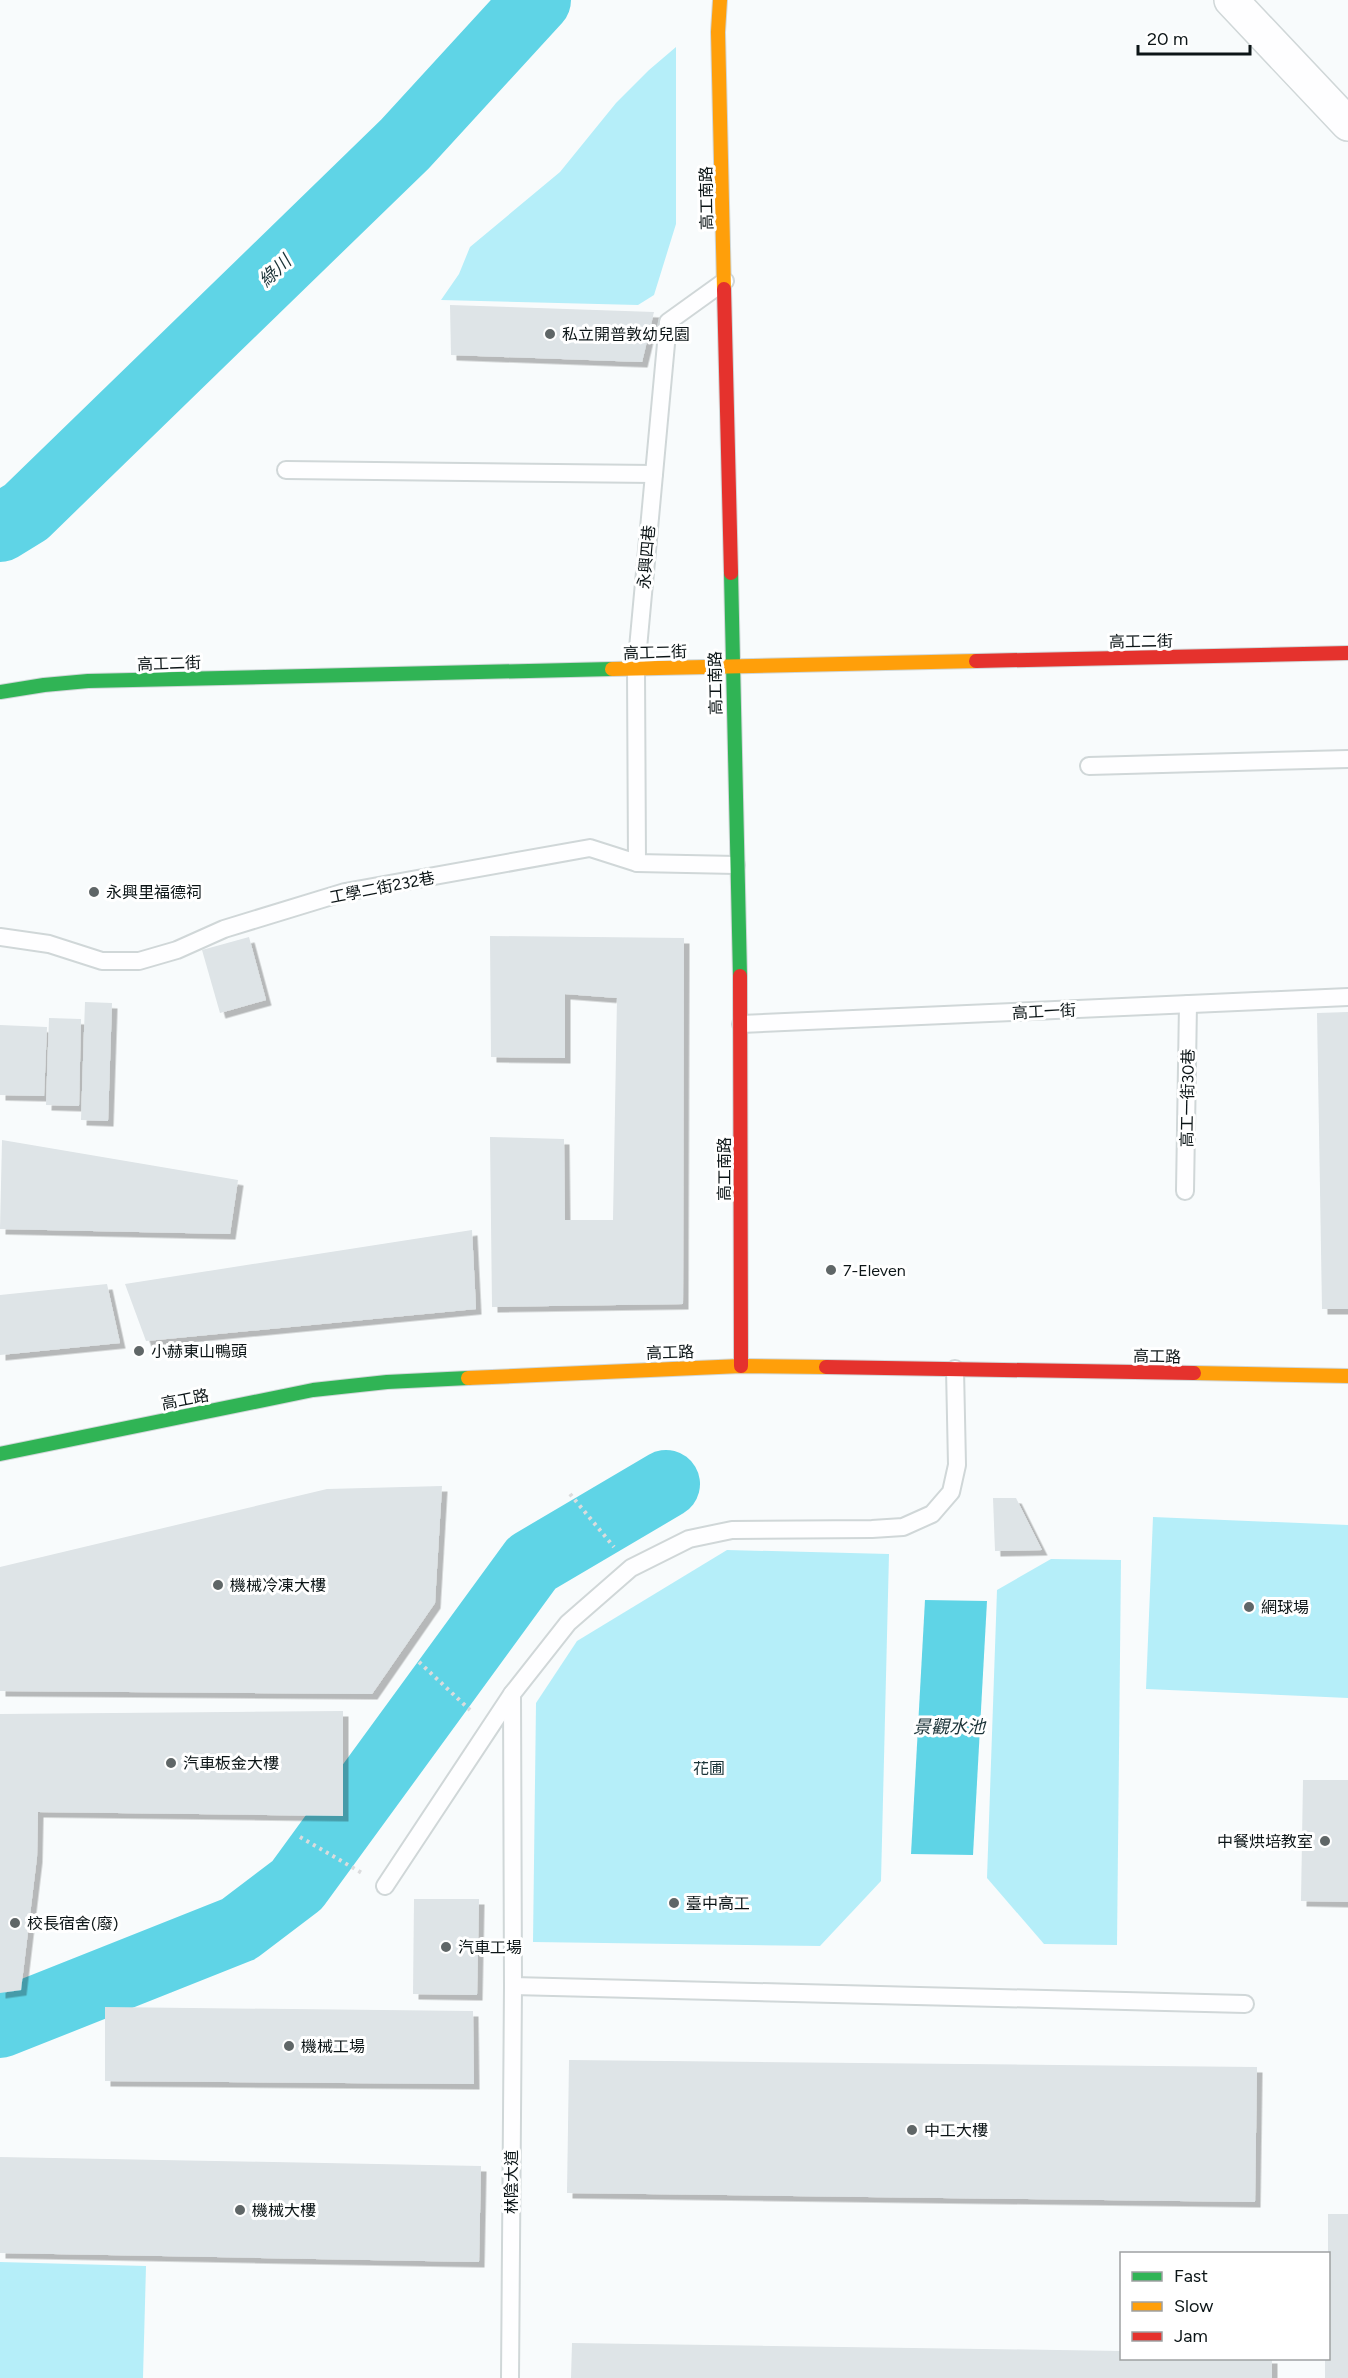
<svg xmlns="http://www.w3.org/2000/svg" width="1348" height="2378" viewBox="0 0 1348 2378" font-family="Figtree,'Noto Sans TC',sans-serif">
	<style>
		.green { fill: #b5eef9 }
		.water { fill: #5fd4e6 }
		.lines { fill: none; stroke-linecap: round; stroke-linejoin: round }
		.river { stroke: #5fd4e6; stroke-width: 68 }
		.building { fill: #dee4e7; filter: url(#shadow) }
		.lane-casing { stroke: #d0d7d8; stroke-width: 20 }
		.street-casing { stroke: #d0d7d8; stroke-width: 36 }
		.fast-casing { stroke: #d0d7d8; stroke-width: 16 }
		.slow-casing { stroke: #d0d7d8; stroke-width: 16 }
		.jam-casing { stroke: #d0d7d8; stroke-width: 16 }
		.path { stroke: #dbdcdd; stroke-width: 4; stroke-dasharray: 3 4.5; stroke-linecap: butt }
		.lane { stroke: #fefeff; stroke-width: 16 }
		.street { stroke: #fefeff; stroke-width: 33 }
		.fast { stroke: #30b455; stroke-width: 14 }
		.slow { stroke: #ff9f0a; stroke-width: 14 }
		.jam { stroke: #e5322d; stroke-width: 14 }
		.poi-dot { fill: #5f6667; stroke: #fff; stroke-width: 2 }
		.labels { text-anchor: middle; stroke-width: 6; stroke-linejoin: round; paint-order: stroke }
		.street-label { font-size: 16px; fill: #0c1517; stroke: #fff }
		.poi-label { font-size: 16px; fill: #0c1517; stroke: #fff; text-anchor: start }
		.park-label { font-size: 16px; fill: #1c3438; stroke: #fff }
		.water-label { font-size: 18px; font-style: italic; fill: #1a3237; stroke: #fff }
	</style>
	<defs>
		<filter id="shadow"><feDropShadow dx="5.5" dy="5.5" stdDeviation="0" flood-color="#0004"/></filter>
	</defs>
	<rect width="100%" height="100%" fill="#f8fbfc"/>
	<g class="green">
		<polygon points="676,47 676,224 654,295 638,305 441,300 459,274 470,247 560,172 616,103 649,70"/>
		<polygon points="1153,1517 1348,1525 1348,1698 1146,1689"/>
		<polygon points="727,1550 889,1554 881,1881 820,1946 533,1942 536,1703 577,1641"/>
		<polygon points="1051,1559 1121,1560 1117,1945 1044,1944 987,1878 997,1590"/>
		<polygon points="0,2262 146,2266 143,2378 0,2378"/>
	</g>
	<polygon class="water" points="925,1600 987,1601 973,1855 911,1854"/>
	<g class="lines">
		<g class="river">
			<polyline points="0,528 26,512 405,144 537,0"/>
			<polyline points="0,2024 239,1929 297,1885 532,1563 666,1484"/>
		</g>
	</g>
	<g class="building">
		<polygon points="450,305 654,312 642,362 451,355"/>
		<polygon points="490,936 684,938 683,1304 492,1307 490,1137 564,1139 565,1220 613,1220 617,998 565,994 565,1058 491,1057"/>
		<polygon points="249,937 266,1000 220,1013 202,950"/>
		<polygon points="85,1002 112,1003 108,1121 81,1120"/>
		<polygon points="1348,1012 1348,1309 1322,1309 1317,1013"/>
		<polygon points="49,1018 81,1019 79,1106 46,1105"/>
		<polygon points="0,1025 47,1027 44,1096 0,1095"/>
		<polygon points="2,1140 238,1180 230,1234 0,1229"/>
		<polygon points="472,1230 476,1309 146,1341 125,1284"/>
		<polygon points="107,1284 120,1343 0,1355 0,1295"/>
		<polygon points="442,1486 435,1603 372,1694 0,1691 0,1567 327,1489"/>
		<polygon points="993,1498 1016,1498 1042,1550 995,1551"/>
		<polygon points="343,1711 343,1816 38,1812 37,1857 21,1990 0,1993 0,1714"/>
		<polygon points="1303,1780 1348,1780 1348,1902 1301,1901"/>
		<polygon points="414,1899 479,1899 477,1995 413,1994"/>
		<polygon points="105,2007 473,2011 474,2084 105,2081"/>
		<polygon points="569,2060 1257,2067 1255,2202 567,2193"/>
		<polygon points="0,2157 481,2166 479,2262 0,2253"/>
		<polygon points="1328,2214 1348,2214 1348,2378 1325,2378 1325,2358 1328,2358"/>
		<polygon points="572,2343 1122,2351 1122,2358 1272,2358 1272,2378 571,2378"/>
	</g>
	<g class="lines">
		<g class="lane-casing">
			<g id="lane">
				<polyline points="286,470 654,474"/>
				<polyline points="1089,766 1348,759"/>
				<polyline points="637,863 636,670 668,322 725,281"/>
				<polyline points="0,937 49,944 102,961 139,961 177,950 224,929 345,892 590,848 637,863 736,865"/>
				<polyline points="741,1024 1348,997"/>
				<polyline points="1185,1191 1188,1004"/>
				<polyline points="512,1694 513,1986 1245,2004"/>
				<polyline points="385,1886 512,1694 568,1623 631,1568 689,1539 732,1530 872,1529 903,1527 932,1514 951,1492 957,1465 955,1369"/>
				<polyline points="510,2378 513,1986"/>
			</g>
		</g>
		<g class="street-casing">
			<polyline id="street" points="1231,0 1348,124"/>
		</g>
		<g class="fast-casing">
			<g id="fast">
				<polyline points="731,573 740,976"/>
				<polyline points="0,692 44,685 88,681 612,669"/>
				<polyline points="0,1454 313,1390 387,1382 468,1378"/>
			</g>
		</g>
		<g class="slow-casing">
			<g id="slow">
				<polyline points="720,0 718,32 724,289"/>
				<polyline points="612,669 976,661"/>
				<polyline points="1194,1373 1348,1376"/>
				<polyline points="468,1378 741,1366 826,1367"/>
			</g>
		</g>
		<g class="jam-casing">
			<g id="jam">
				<polyline points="724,289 731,573"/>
				<polyline points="976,661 1348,653"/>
				<polyline points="740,976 741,1366"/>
				<polyline points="826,1367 1194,1373"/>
			</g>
		</g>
		<g class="path">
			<polyline points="570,1494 614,1547"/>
			<polyline points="419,1662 470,1710"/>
			<polyline points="300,1837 362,1873"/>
		</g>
		<use href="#lane" class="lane"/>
		<use href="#street" class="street"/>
		<use href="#fast" class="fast"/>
		<use href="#slow" class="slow"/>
		<use href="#jam" class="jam"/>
	</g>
	<g class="poi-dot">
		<circle cx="550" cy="334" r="6"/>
		<circle cx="94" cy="892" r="6"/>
		<circle cx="831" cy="1270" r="6"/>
		<circle cx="139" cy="1351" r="6"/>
		<circle cx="218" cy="1585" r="6"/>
		<circle cx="1249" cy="1607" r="6"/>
		<circle cx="171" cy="1763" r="6"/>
		<circle cx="1325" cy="1841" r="6"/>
		<circle cx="674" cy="1903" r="6"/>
		<circle cx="15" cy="1923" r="6"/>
		<circle cx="446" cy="1947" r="6"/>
		<circle cx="289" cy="2046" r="6"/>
		<circle cx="912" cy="2130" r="6"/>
		<circle cx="240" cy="2210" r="6"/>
	</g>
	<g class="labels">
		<g class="street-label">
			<text transform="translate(706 198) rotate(-91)" y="6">高工南路</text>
			<text transform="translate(646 557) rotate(-85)" y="6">永興四巷</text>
			<text transform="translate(1141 641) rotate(-1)" y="6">高工二街</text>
			<text transform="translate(655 652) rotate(-2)" y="6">高工二街</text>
			<text transform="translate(169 663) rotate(-2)" y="6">高工二街</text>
			<text transform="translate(715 683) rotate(-91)" y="6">高工南路</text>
			<text transform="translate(382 887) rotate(-11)" y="6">工學二街232巷</text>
			<text transform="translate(1044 1011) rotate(-3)" y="6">高工一街</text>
			<text transform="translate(1187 1098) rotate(-89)" y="6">高工一街30巷</text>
			<text transform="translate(724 1169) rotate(-90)" y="6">高工南路</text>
			<text transform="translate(670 1352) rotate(-2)" y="6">高工路</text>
			<text transform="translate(1157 1356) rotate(1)" y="6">高工路</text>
			<text transform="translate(185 1399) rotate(-11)" y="6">高工路</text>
			<text transform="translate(511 2182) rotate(-90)" y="6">林陰大道</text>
		</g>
		<g class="poi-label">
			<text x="562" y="340">私立開普敦幼兒園</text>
			<text x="106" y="898">永興里福德祠</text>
			<text x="843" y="1276">7-Eleven</text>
			<text x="151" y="1357">小赫東山鴨頭</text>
			<text x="230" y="1591">機械冷凍大樓</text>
			<text x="1261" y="1613">網球場</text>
			<text x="183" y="1769">汽車板金大樓</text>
			<text x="1313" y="1847" text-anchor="end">中餐烘培教室</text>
			<text x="686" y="1909">臺中高工</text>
			<text x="27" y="1929">校長宿舍(廢)</text>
			<text x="458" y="1953">汽車工場</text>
			<text x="301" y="2052">機械工場</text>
			<text x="924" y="2136">中工大樓</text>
			<text x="252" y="2216">機械大樓</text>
		</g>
		<g class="park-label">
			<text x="709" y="1774">花圃</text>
		</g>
		<g class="water-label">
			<text transform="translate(275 271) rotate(-44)" y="6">綠川</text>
			<text x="949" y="1733">景觀水池</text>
		</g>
	</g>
	<rect x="1120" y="2252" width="210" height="108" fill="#ffffff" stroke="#9ea1a2" stroke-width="1.5"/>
	<rect x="1132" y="2272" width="30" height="9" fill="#30b455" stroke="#9ea1a2" stroke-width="1.5"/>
	<text x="1174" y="2282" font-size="18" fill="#0c1517">Fast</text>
	<rect x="1132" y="2302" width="30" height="9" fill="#ff9f0a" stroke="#9ea1a2" stroke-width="1.5"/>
	<text x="1174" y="2312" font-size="18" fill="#0c1517">Slow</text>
	<rect x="1132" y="2332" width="30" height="9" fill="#e5322d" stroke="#9ea1a2" stroke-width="1.5"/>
	<text x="1174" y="2342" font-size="18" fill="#0c1517">Jam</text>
	<path d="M1138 45v9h112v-9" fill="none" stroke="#0c1517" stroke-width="3"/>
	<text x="1147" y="45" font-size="18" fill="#0c1517" stroke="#ffffff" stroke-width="4.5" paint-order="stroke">20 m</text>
</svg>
